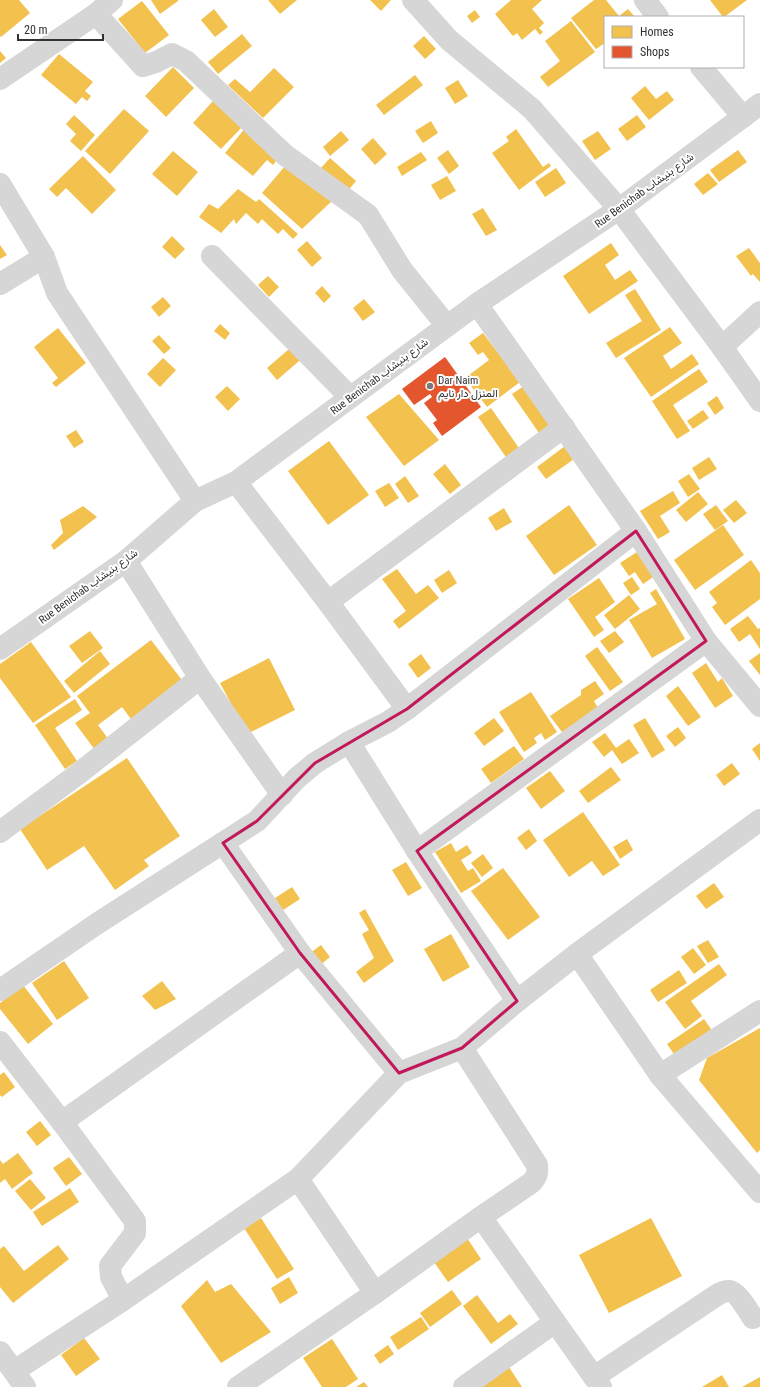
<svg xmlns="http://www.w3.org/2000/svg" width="760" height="1387" viewBox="0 0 760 1387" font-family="'Roboto Condensed',Vazirmatn,sans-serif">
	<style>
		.homes { fill: #f2c14e }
		.shops { fill: #e4572e }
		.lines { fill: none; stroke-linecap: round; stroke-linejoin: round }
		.minor { stroke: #d6d6d6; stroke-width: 22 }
		.marked { fill: none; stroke: #c2185b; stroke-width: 3; stroke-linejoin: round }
		.poi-dot { fill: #7a7a7a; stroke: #fff; stroke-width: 1.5 }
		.labels { text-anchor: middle; stroke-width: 4; stroke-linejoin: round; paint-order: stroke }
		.street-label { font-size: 11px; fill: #323232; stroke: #fff }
		.poi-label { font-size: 11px; fill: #323232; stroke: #fff; text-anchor: start }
	</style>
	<rect width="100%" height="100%" fill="#fff"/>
	<g class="homes">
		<polygon points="0,0 19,0 30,13 1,37 0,36"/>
		<polygon points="151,0 178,0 178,1 160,14"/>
		<polygon points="268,0 297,0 280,14"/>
		<polygon points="370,0 391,0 381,11"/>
		<polygon points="511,0 542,0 532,9 544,23 539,28 543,32 540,35 535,29 522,40 517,33 513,36 495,14"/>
		<polygon points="594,0 606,0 619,16 628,9 635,17 605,17 605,43 596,49 571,18"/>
		<polygon points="710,0 747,0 724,17 723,17"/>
		<polygon points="142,1 169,35 145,53 118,19"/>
		<polygon points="214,9 228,27 215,37 201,20"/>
		<polygon points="475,10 480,17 472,23 467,16"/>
		<polygon points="571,21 595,52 548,87 540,77 560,61 545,41"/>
		<polygon points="242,34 252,46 218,74 208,62"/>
		<polygon points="424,36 436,49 425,59 413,46"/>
		<polygon points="0,51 6,58 0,63"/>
		<polygon points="59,54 93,82 85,91 91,96 87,101 82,97 76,104 41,75"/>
		<polygon points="173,67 194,88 166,117 145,96"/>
		<polygon points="274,68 294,87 263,118 228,85 235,79 250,92"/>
		<polygon points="415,75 423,85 384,115 376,105"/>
		<polygon points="458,80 468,96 455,104 445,88"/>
		<polygon points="645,86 656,99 667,91 674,100 649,120 631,98"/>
		<polygon points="213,101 242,127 221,149 193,123"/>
		<polygon points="124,109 149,131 110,174 85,151"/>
		<polygon points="74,115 95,135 81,151 70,141 76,134 66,124"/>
		<polygon points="637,115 646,127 627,141 618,129"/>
		<polygon points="431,121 438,133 423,143 415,131"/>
		<polygon points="246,127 280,156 273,165 267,160 253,176 225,153"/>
		<polygon points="516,129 543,167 549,163 551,166 519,190 492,153 509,141 506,137"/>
		<polygon points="341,131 349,140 330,156 323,147"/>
		<polygon points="598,131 611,149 595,160 582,141"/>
		<polygon points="373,138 387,154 375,165 361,149"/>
		<polygon points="448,150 459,166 449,174 437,158"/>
		<polygon points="738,150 747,162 719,182 710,170"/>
		<polygon points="173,151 198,172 177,196 152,174"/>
		<polygon points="421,152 427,160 402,176 397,167"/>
		<polygon points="83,156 116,190 92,214 66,188 57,197 49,189"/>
		<polygon points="330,158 356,181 346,193 320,169"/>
		<polygon points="286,165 333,200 302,229 262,193"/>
		<polygon points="556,168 566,183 545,197 535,182"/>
		<polygon points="708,173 718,184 703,195 694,184"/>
		<polygon points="447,176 456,191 440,200 431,185"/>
		<polygon points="238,189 256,202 259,199 298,234 293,239 283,229 278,234 262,219 258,224 246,213 236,224 234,219 221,233 199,217 209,204 218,209"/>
		<polygon points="483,208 497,230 486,236 472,214"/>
		<polygon points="172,236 185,249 175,259 162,247"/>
		<polygon points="307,241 322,258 312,267 297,250"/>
		<polygon points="611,243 619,255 605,265 615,280 630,270 638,281 589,314 563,276"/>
		<polygon points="0,245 7,255 0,259"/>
		<polygon points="749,248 760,263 760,282 753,274 751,276 736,256"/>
		<polygon points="268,276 279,287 269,297 258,285"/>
		<polygon points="322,286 331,296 324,303 315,293"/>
		<polygon points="635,289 661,330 616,358 606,343 642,321 625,295"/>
		<polygon points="163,297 171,306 159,317 151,307"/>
		<polygon points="364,299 375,312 363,321 353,308"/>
		<polygon points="220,324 230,333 225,340 214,331"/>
		<polygon points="670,327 682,343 663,356 671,369 692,354 699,364 651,397 624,358"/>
		<polygon points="58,328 86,363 56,387 52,383 58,378 34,347"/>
		<polygon points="483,333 520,382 487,407 465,378 489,360 483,352 478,355 469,343"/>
		<polygon points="159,335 171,348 164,354 152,341"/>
		<polygon points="296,343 306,355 277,380 267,368"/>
		<polygon points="163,358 176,370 160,387 147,374"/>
		<polygon points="699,369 708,382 673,405 690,431 677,439 652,401"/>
		<polygon points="227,386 240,399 228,411 215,397"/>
		<polygon points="524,386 551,425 539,433 512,394"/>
		<polygon points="399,394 439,440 404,466 366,417"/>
		<polygon points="717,396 724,408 715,415 707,403"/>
		<polygon points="491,408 521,451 508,460 478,417"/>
		<polygon points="703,410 709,418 693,429 687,421"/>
		<polygon points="76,430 84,442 74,448 66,436"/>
		<polygon points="329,441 369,495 328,525 288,471"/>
		<polygon points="565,446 574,459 546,479 537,467"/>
		<polygon points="709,457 717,469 699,480 692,468"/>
		<polygon points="445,464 461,485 450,494 433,474"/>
		<polygon points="689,474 700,489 688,497 678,481"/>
		<polygon points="405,476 419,496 408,503 395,484"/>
		<polygon points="389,483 399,498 385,507 375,491"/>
		<polygon points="673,491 680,503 660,516 670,532 658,539 640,511"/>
		<polygon points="698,492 708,504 686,522 676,510"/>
		<polygon points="736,500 747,513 734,523 723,510"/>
		<polygon points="569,505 597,545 554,575 526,536"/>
		<polygon points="716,505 728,521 715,530 703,514"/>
		<polygon points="83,506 97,517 54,550 51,545 63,533 60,520"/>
		<polygon points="504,508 512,522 496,531 488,518"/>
		<polygon points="723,525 744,555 695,590 674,560"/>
		<polygon points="640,550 656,575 643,584 635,572 629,576 620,563"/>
		<polygon points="751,560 760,573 760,599 725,625 712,607 717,603 709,592"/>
		<polygon points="397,569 416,594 428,585 439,598 399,629 393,621 406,611 382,579"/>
		<polygon points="449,570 457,583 442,593 434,580"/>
		<polygon points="632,577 640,589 631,595 623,583"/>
		<polygon points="599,578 615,602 595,617 604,630 594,637 568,599"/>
		<polygon points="656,589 685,639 652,658 629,620 657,604 650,593"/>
		<polygon points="629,595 640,609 615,629 604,615"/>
		<polygon points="748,616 758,629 760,628 760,649 750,634 739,642 730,629"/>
		<polygon points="90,631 103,648 82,663 69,646"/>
		<polygon points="615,631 624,642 609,653 600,641"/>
		<polygon points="151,640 185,684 134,723 122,707 98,725 109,740 95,750 75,723 90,713 77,696"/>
		<polygon points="31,642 71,697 33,723 0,678 0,664"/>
		<polygon points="597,647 623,682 610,691 585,656"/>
		<polygon points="100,651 110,664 74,693 64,681"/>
		<polygon points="760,653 760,675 749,661"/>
		<polygon points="421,654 431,668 418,678 408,664"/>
		<polygon points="269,658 295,710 247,734 220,683"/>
		<polygon points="706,663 718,682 722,678 733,696 715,708 692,673"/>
		<polygon points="595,681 604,694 594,701 598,708 562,732 550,716 581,695 581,690"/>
		<polygon points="678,686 701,717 688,726 666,696"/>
		<polygon points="531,692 557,732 545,740 541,733 534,738 537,743 524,752 499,712"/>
		<polygon points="75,699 82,710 55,728 77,761 65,769 35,725"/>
		<polygon points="494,718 504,731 484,746 474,733"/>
		<polygon points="645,718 665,750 652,758 633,725"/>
		<polygon points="678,727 686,738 675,747 666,736"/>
		<polygon points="605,733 616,748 629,739 639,753 622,764 612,750 604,757 592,742"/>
		<polygon points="760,743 760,761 752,749"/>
		<polygon points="514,746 524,759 491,783 481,769"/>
		<polygon points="127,758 180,836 144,860 149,866 115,890 84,846 47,870 20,829"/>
		<polygon points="732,763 740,774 724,786 716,775"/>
		<polygon points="611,767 621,780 588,803 579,791"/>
		<polygon points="550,771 565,791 541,809 526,788"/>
		<polygon points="583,812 620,865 603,876 592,861 569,877 543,840"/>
		<polygon points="529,829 537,841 526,850 517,838"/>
		<polygon points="627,839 633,850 620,859 613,847"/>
		<polygon points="451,843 456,852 467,845 472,853 461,860 468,871 473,868 481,881 461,893 435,852"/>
		<polygon points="483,854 493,868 482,877 471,863"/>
		<polygon points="406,862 422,888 408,896 392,870"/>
		<polygon points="503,868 540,917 508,940 471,891"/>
		<polygon points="714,883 724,897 706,909 696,896"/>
		<polygon points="292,887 300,899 283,910 275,898"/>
		<polygon points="365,909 394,961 364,983 356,972 374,958 362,934 369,930 359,913"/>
		<polygon points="451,934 470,967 443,982 424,949"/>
		<polygon points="708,940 719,957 708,963 697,946"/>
		<polygon points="321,945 330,957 319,966 309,954"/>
		<polygon points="693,948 706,965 694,974 681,957"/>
		<polygon points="64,961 89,998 57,1020 32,983"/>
		<polygon points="719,964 727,975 691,1001 702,1016 685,1029 665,1002"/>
		<polygon points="679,970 687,983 658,1002 650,990"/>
		<polygon points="162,981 176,999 155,1010 142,996"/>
		<polygon points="23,985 53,1024 28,1044 0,1009 0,1003"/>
		<polygon points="704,1019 713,1032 676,1057 667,1044"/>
		<polygon points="760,1028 760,1150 757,1153 699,1080 707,1058"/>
		<polygon points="4,1072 15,1087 2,1097 0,1095 0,1075"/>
		<polygon points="40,1121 51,1135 37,1146 26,1132"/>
		<polygon points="18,1153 33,1173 12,1189 5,1179 0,1183 0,1160 3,1164"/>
		<polygon points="69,1157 82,1174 66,1186 53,1168"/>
		<polygon points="30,1179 46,1198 31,1210 15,1191"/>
		<polygon points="70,1188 79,1202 42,1226 33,1212"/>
		<polygon points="261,1218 294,1269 277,1279 244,1228"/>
		<polygon points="651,1218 682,1276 609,1313 579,1255"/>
		<polygon points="467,1238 481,1259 448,1282 434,1262"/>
		<polygon points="58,1245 69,1259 13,1303 0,1287 0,1249 4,1246 24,1271"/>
		<polygon points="289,1277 298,1293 280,1304 271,1288"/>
		<polygon points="207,1280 215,1292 231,1284 271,1332 221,1363 181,1306"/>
		<polygon points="452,1290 462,1304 430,1327 420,1313"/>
		<polygon points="477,1295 498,1323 510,1314 518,1324 491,1344 463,1306"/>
		<polygon points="421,1317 429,1329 398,1350 390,1337"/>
		<polygon points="84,1338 100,1359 76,1376 61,1355"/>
		<polygon points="332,1339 358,1379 346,1387 322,1387 303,1358"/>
		<polygon points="388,1345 394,1354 380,1364 374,1355"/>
		<polygon points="507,1364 522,1387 472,1387"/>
		<polygon points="722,1375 729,1387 702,1387"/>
		<polygon points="760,1377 760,1387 742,1387"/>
		<polygon points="364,1382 368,1387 356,1387"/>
	</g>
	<polygon class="shops" points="445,357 481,407 442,436 433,423 437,420 424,403 432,397 430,394 414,405 402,389"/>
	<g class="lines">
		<g class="minor">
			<polyline points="413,0 449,40 532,109 619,209 722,347 760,401"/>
			<polyline points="645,0 658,17"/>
			<polyline points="96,14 143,66 156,62 172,54 186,61 285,155 368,215 402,270 447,326"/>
			<polyline points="701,67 743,117"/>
			<polyline points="0,79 96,14 112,0"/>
			<polyline points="0,184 44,257 57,293 195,501"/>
			<polyline points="212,256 350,397"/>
			<polyline points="0,284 44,257"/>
			<polyline points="477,304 636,531 706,641 760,706"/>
			<polyline points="722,347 760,312"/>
			<polyline points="236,482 328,602 407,709"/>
			<polyline points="126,561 200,678 282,795"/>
			<polyline points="328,602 564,427"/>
			<polyline points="0,649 126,561 195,501 236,482 447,326 477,304 619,209 760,104"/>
			<polyline points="349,742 417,851 517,1001"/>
			<polyline points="0,832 78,774 200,678"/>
			<polyline points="223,843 300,953 399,1073"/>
			<polyline points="417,851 706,641"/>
			<polyline points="577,954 660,1075 760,1192"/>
			<polyline points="0,990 98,923 257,821 297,778 315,763 349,742 388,722 407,709 636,531"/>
			<polyline points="0,1042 62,1122 135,1221 135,1233 110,1266 111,1277 123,1300"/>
			<polyline points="660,1075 760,1011"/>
			<polyline points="62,1122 300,953"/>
			<polyline points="298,1179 375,1293"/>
			<polyline points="481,1217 601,1387"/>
			<polyline points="0,1352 25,1387"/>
			<polyline points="14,1371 123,1300 298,1179 399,1073 462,1048 517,1001 577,954 760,820"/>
			<path d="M594 1377 717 1295C720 1293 725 1291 729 1291 738 1292 748 1311 753 1318"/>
			<path d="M238 1387 375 1293 481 1217 531 1183C537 1177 538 1173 537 1165L462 1048"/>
			<polyline points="464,1387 555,1322"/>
		</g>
	</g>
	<path class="marked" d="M636 531 706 641 417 851 517 1001 462 1048 399 1073 300 953 223 843 257 821 315 763 407 709Z"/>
	<circle class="poi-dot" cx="430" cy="386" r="4"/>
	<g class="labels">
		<g class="street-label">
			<text transform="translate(644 190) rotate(-36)" y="4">Rue Benichab شارع بنيشاب</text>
			<text transform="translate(379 376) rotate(-37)" y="4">Rue Benichab شارع بنيشاب</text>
			<text transform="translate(88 586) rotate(-36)" y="4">Rue Benichab شارع بنيشاب</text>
		</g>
		<g class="poi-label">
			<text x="438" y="384">Dar Naim<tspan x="438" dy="13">المنزل دار نايم</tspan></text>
		</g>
	</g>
	<rect x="604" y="16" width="140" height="52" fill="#ffffff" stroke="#adadad"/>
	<rect x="612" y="26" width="20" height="12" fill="#f2c14e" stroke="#adadad"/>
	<text x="640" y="36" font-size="12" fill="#323232">Homes</text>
	<rect x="612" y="46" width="20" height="12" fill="#e4572e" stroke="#adadad"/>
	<text x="640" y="56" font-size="12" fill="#323232">Shops</text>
	<path d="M18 34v6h85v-6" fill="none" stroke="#323232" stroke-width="2"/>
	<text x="24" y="34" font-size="12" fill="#323232" stroke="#ffffff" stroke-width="3" paint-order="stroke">20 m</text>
</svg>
